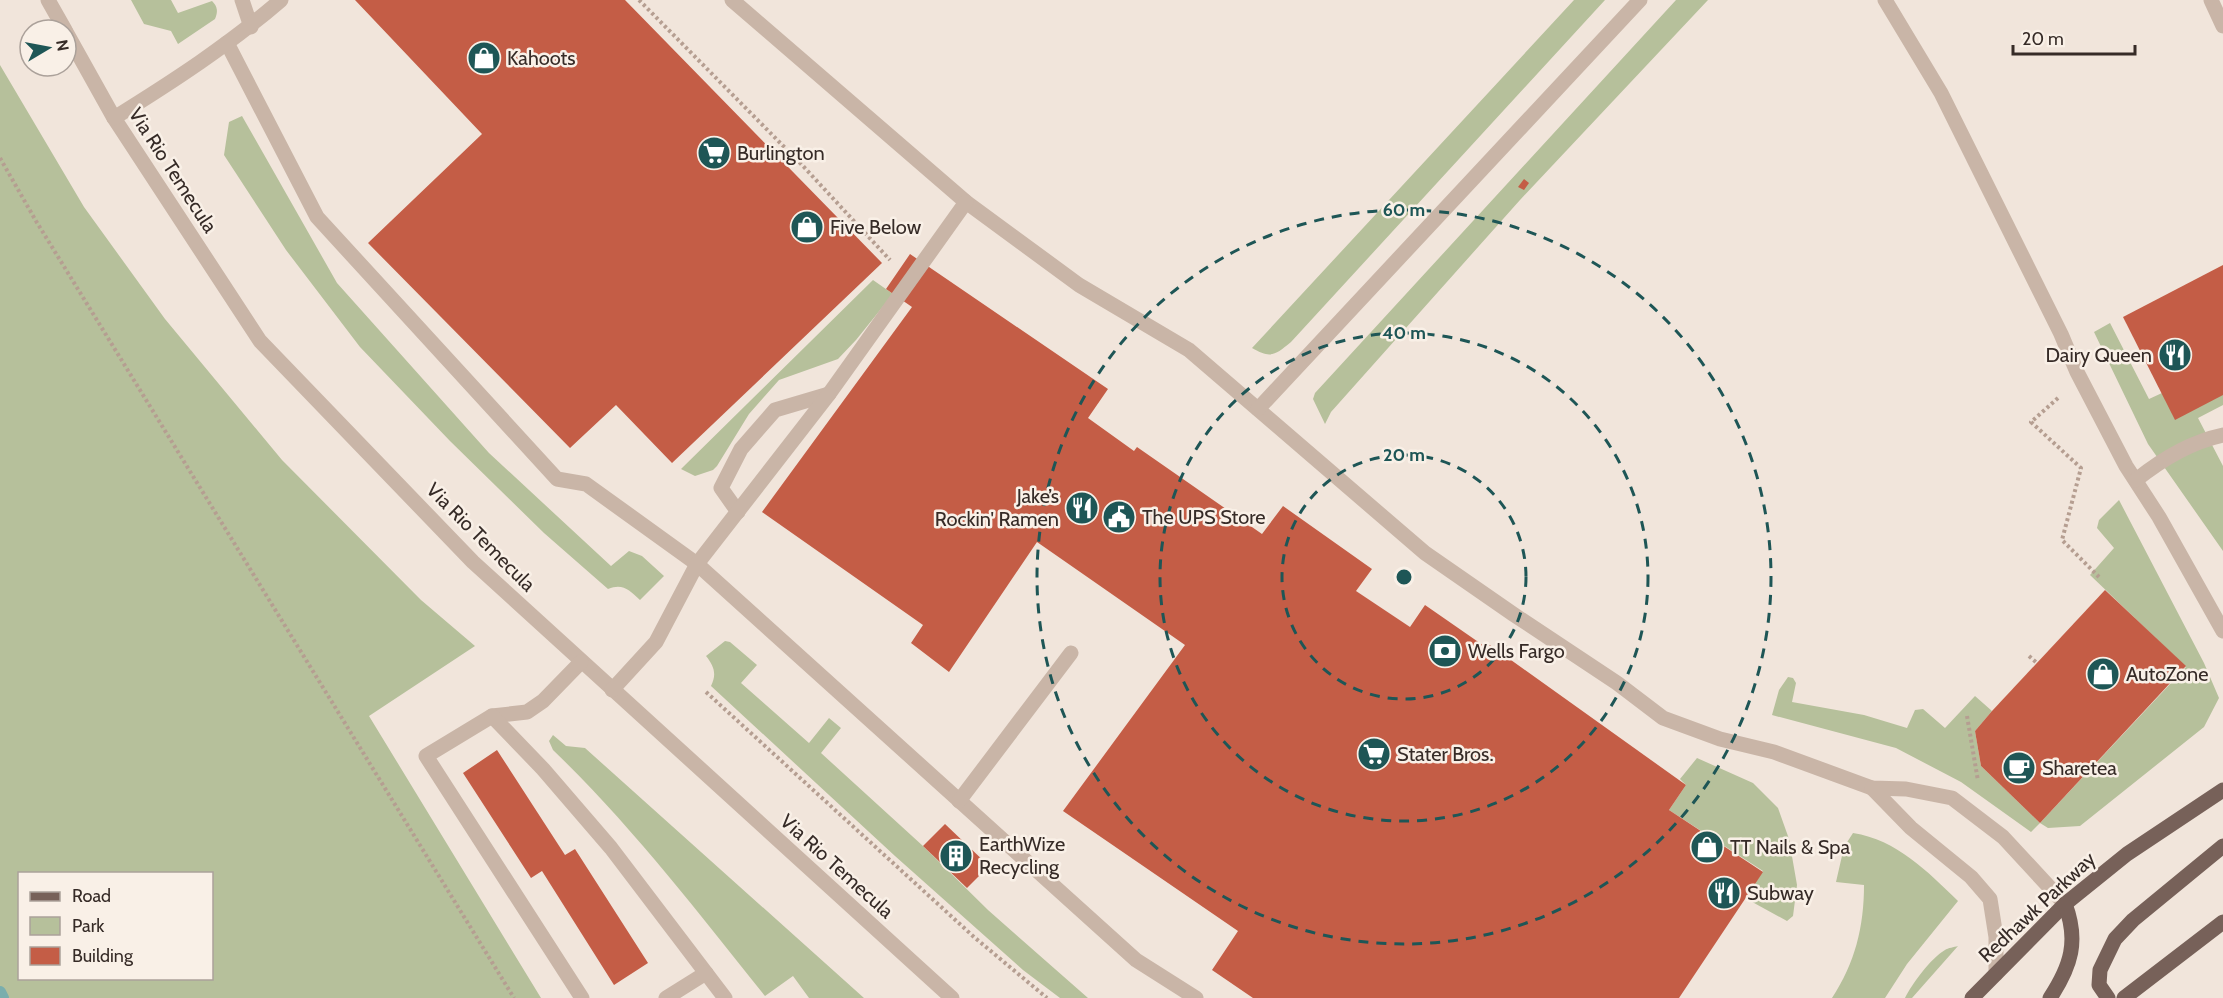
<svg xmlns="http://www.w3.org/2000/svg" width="2223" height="998" viewBox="0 0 2223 998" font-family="Cabin,sans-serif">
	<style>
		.green { fill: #b6c09b; fill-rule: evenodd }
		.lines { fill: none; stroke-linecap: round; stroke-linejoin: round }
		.stream { stroke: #7aaead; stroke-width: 12 }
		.building { fill: #c45d46 }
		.path { stroke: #b59e91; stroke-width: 4; stroke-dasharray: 3 3; stroke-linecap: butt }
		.minor { stroke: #c9b5a7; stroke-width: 15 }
		.major { stroke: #776159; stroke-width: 15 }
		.ring { fill: none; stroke: #1e5656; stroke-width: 3; stroke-dasharray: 10 8 }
		.labels { text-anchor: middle; stroke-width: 5; stroke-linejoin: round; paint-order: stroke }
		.poi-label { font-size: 20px; fill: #362b27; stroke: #f9f0e7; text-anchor: start }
		.street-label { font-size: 20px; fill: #362b27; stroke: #f9f0e7 }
		.centre { fill: #1e5656; stroke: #f9f0e7; stroke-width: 3 }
		.ring-label { font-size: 18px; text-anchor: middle; font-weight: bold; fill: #1e5656; stroke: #f9f0e7; stroke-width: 5; stroke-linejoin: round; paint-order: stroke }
	</style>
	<rect width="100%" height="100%" fill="#f1e5db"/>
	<g class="green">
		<path d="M131 0H171L178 13 212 1C218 7 218 12 215 19L178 44 171 31 144 24Z"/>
		<path d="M1574 0H1605L1291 342C1275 355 1271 359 1252 348Z"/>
		<polygon points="1676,0 1708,0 1520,200 1331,412 1325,424 1313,399 1315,393"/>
		<path d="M0 65 84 207 165 319 282 460 421 600 475 646 369 716 541 998H0ZM20 874H212V978H20Z"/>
		<path d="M242 116 337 283 489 453 611 566 629 551 642 556 664 576 640 600C629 590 623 583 608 589L544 533 450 441 360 347 286 250 224 155 229 122Z"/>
		<polygon points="873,280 893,294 856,340 838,359 779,380 749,414 717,466 713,470 695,476 681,469"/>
		<polygon points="2110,323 2149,399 2162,393 2223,395 2223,405 2198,418 2223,466 2223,551 2148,444 2094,332"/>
		<polygon points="2119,500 2204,663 2219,698 2204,727 2080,826 2048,828 2040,823 2031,832 1961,782 1896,748 1772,715 1779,690 1788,677 1793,678 1796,683 1792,702 1864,715 1907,728 1915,710 1923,709 1945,728 1975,696 1992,711 1975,731 1981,766 2040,823 2186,667 2090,575 2114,548 2097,528 2099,520"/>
		<path d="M725 641 730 642 757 665 741 683 809 743 829 718 841 728 821 753 923 846 988 910 1088 998H1060L1023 970 895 856 711 686C717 674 714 666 706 656Z"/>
		<path d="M553 735 566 746 585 748 864 998H809L793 976 765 996C697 911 631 825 553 750L549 741Z"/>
		<polygon points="1697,758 1753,783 1778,808 1789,839 1797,885 1793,916 1787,921 1745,898 1763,871 1669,810 1686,785 1680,779"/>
		<path d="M1853 833C1897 840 1927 871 1958 901L1907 964 1885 998H1832C1855 963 1864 927 1864 885L1836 882 1844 847Z"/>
		<path d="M1958 946 1912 998H1905C1912 984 1931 958 1945 950 1948 948 1954 947 1958 946Z"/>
	</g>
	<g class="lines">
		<polyline class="stream" points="0,992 3,998"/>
	</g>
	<g class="building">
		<polygon points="355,0 625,0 882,263 672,463 616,405 570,448 368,243 482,134"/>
		<polygon points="1524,179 1529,183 1524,190 1518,187"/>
		<polygon points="910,254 1108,389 1088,418 1134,451 1137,447 1262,534 1283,506 1372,569 1356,591 1410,627 1425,605 1487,648 1490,645 1686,785 1669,810 1763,872 1679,998 1253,998 1212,970 1238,931 1063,811 1185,645 1037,542 949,672 911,643 923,625 762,512 912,307 886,289"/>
		<polygon points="2223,265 2223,395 2175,420 2123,317"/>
		<polygon points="2105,590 2186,666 2040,823 1981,766 1975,731 1992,711"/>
		<polygon points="497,750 565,855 575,849 648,963 614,985 542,871 531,878 463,773"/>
		<polygon points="945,824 989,866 967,888 923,846"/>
	</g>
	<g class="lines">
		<g class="path">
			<polyline points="639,0 803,166 890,260"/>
			<polyline points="0,158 36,221 514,998"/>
			<polyline points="2058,398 2031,422 2081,468 2062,540 2099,577"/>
			<polyline points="2029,656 2037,663"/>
			<polyline points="706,692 974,937 1047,998"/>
			<polyline points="1967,716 1978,781"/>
		</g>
		<g class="minor">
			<polyline points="48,0 65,30"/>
			<polyline points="242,0 251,27"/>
			<polyline points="732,0 966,202 1079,285 1189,350 1425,553 1513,614 1617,683 1663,718 1720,739 1774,752 1872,788 1906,789 1952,798 2003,837 2065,904"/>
			<polyline points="1885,0 1941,93 2061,334 2077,372 2126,466 2159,517 2223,631"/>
			<polyline points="2211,0 2223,26"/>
			<polyline points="66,32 114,118 260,341 473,562 952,998"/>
			<polyline points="227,43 317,217 557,479 586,484 697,564 1136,960 1196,998"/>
			<path d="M114 118C172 82 229 45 281 0"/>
			<polyline points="1258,409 1640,0"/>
			<path d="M2136 480C2162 459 2190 442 2223 435"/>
			<polyline points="738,512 721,488 741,449 775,410 829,394"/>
			<polyline points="581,662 543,701 527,712 492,716 426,756 582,998"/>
			<polyline points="612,690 656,642 697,564 829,394 966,202"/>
			<polyline points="492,716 543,769 611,848 725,998"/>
			<polyline points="1872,788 1911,828 1971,877 1990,899 1996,937 1996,974"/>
			<polyline points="959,801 1071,653"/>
			<polyline points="666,998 706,973"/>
		</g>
		<g class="major">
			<polyline points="1972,998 2065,904 2127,854 2223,790"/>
			<path d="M2050 998C2071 966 2079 941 2065 904"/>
			<polyline points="2108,998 2099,985 2100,970 2115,939 2133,920 2223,846"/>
			<polyline points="2124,998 2223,922"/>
		</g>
	</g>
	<g class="ring">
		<circle cx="1404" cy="577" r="122"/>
		<circle cx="1404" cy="577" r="244"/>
		<circle cx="1404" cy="577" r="367"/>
	</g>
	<defs>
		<g id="shop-disc" transform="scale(1.725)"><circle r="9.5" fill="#1e5656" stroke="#f9f0e7"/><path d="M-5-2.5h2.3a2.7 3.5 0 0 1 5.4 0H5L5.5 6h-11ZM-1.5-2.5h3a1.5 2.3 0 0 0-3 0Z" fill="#fff"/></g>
		<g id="supermarket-disc" transform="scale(1.725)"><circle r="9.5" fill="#1e5656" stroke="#f9f0e7"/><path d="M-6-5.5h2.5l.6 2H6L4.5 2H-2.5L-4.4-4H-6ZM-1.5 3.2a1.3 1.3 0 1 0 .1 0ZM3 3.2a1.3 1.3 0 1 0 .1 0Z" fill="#fff"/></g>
		<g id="restaurant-disc" transform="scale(1.725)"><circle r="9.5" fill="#1e5656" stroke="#f9f0e7"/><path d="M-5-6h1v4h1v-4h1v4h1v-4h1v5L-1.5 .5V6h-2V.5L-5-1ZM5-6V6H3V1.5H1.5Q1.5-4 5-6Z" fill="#fff"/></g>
		<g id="civic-disc" transform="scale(1.725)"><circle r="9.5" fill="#1e5656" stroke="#f9f0e7"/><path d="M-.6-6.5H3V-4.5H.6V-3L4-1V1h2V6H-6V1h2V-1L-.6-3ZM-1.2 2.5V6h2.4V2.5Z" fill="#fff"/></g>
		<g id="bank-disc" transform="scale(1.725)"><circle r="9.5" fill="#1e5656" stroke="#f9f0e7"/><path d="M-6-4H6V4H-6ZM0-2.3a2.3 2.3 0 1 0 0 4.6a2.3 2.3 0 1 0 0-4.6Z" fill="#fff"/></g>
		<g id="cafe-disc" transform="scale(1.725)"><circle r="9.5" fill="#1e5656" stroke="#f9f0e7"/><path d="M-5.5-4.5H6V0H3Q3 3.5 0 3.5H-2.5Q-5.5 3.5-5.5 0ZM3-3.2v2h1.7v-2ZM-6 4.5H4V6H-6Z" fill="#fff"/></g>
		<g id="building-disc" transform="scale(1.725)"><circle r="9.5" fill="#1e5656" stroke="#f9f0e7"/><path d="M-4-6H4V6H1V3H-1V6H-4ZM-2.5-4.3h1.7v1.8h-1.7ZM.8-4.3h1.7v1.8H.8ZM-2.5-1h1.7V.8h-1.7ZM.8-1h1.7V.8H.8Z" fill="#fff"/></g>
	</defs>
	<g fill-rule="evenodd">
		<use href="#shop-disc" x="484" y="58"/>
		<use href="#supermarket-disc" x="714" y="153"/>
		<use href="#shop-disc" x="807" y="227"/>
		<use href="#restaurant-disc" x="2175" y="355"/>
		<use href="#restaurant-disc" x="1082" y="508"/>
		<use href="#civic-disc" x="1119" y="517"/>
		<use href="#bank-disc" x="1445" y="651"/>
		<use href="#shop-disc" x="2103" y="674"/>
		<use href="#supermarket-disc" x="1374" y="754"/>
		<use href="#cafe-disc" x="2019" y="768"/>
		<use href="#shop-disc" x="1707" y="847"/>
		<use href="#building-disc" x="956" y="856"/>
		<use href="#restaurant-disc" x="1724" y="893"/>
	</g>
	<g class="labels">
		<g class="poi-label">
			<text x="507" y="65">Kahoots</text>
			<text x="737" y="160">Burlington</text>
			<text x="830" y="234">Five Below</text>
			<text x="2152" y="362" text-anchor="end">Dairy Queen</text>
			<text x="1059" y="503" text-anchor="end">Jake’s<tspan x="1059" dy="23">Rockin' Ramen</tspan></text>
			<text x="1142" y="524">The UPS Store</text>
			<text x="1468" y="658">Wells Fargo</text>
			<text x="2126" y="681">AutoZone</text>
			<text x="1397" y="761">Stater Bros.</text>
			<text x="2042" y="775">Sharetea</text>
			<text x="979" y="851">EarthWize<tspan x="979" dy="23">Recycling</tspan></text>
			<text x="1730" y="854">TT Nails &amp; Spa</text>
			<text x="1747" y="900">Subway</text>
		</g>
		<g class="street-label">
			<text transform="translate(173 170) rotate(57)" y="7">Via Rio Temecula</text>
			<text transform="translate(481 537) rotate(45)" y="7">Via Rio Temecula</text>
			<text transform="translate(837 866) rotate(42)" y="7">Via Rio Temecula</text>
			<text transform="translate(2037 907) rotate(-43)" y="7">Redhawk Parkway</text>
		</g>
	</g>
	<circle cx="1404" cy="577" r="9" class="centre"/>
	<g class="ring-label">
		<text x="1404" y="216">60 m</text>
		<text x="1404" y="339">40 m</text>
		<text x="1404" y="461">20 m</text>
	</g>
	<rect x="18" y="872" width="195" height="108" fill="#f9f0e7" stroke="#aba19a" stroke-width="1.5"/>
	<rect x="30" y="892" width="30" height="9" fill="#776159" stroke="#aba19a" stroke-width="1.5"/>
	<text x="72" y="902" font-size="18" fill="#362b27">Road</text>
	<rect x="30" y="917" width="30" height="18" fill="#b6c09b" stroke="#aba19a" stroke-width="1.5"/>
	<text x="72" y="932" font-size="18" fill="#362b27">Park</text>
	<rect x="30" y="947" width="30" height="18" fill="#c45d46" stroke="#aba19a" stroke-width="1.5"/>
	<text x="72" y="962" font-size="18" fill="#362b27">Building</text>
	<g transform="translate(48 48) rotate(80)"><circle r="28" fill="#f9f0e7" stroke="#aba19a" stroke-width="1.5"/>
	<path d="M0-4.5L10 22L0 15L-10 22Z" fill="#1e5656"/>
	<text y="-9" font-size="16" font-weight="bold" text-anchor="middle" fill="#362b27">N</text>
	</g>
	<path d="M2013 45v9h122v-9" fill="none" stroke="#362b27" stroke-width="3"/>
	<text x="2022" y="45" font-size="18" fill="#362b27" stroke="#f9f0e7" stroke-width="4.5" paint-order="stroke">20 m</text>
</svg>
